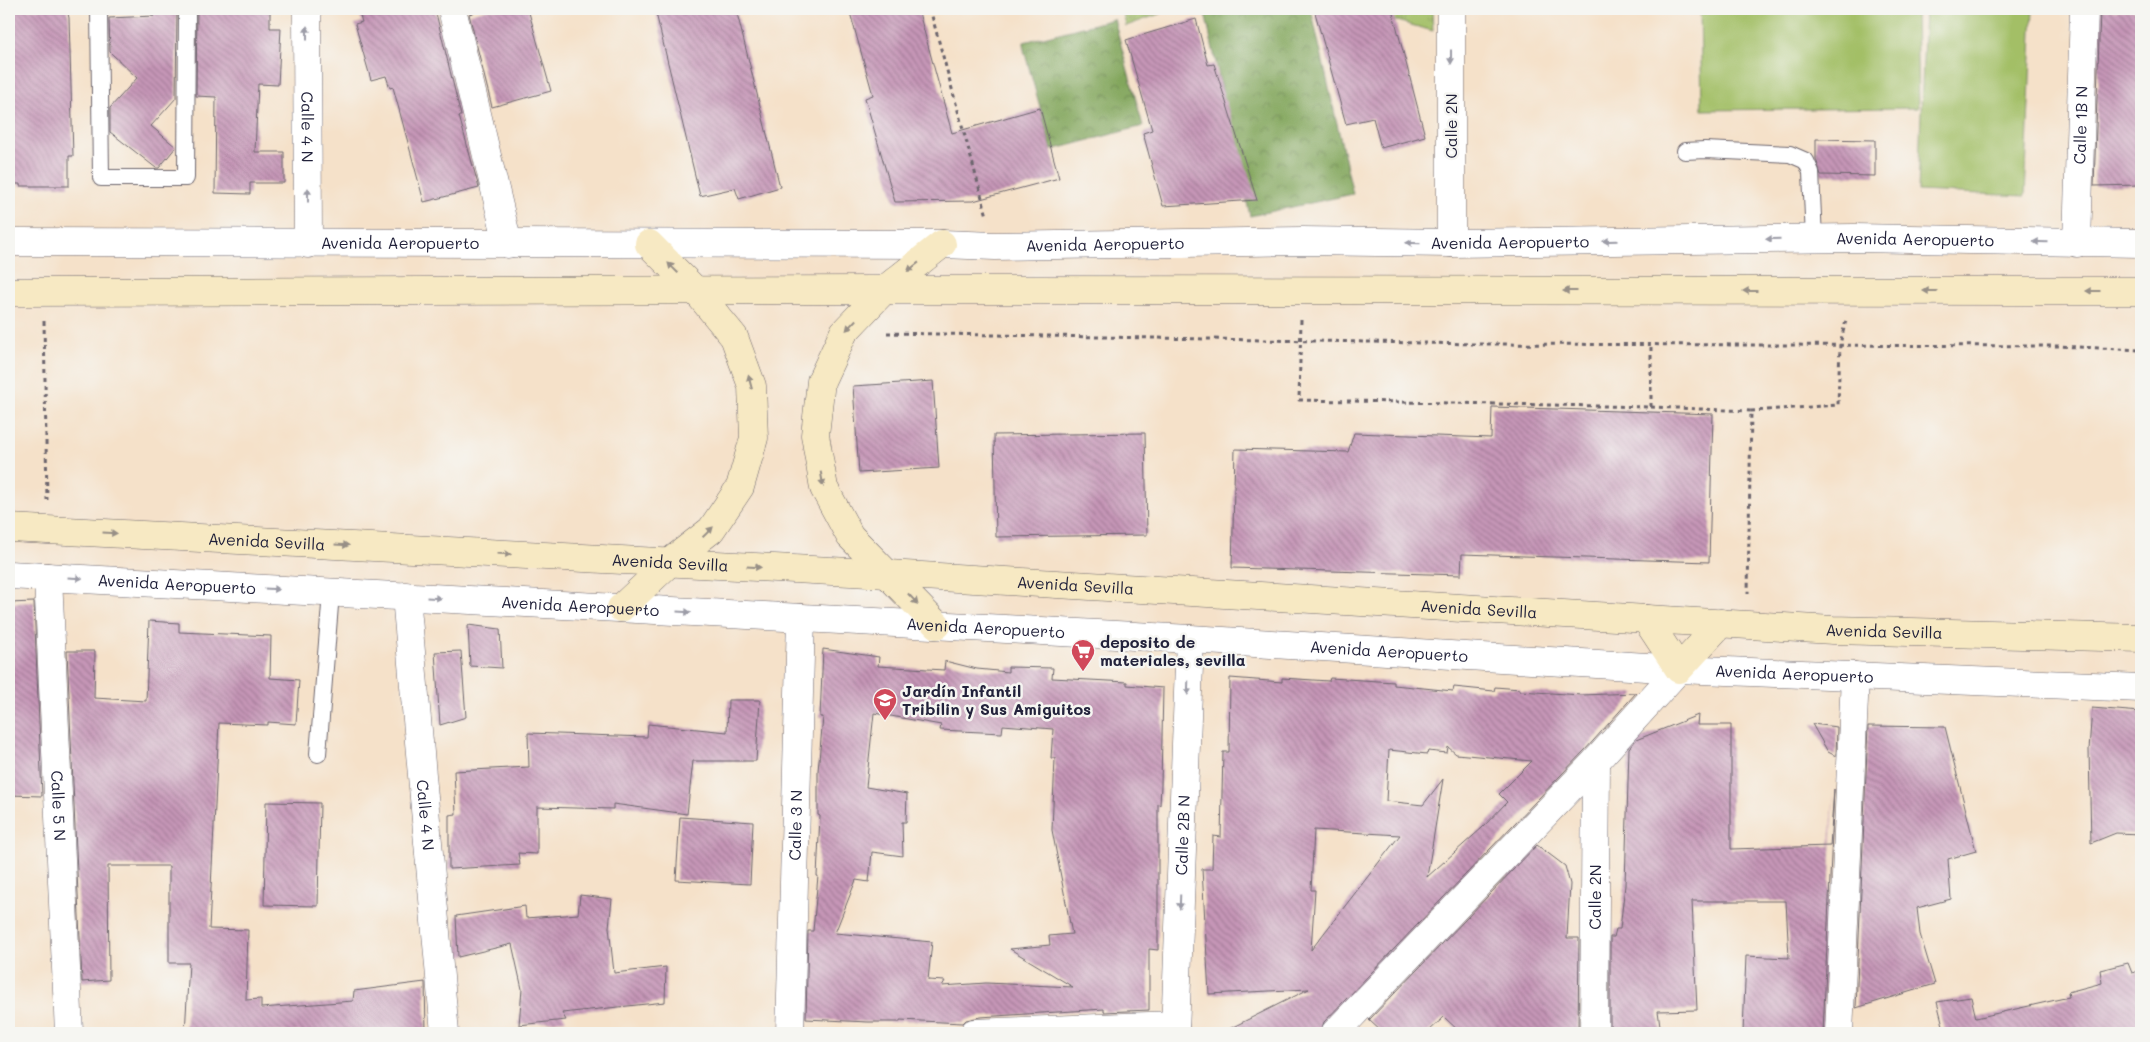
<svg xmlns="http://www.w3.org/2000/svg" width="2150" height="1042" viewBox="0 0 2150 1042" font-family="Mali,sans-serif">
	<style>
		.grass { fill: url(#grass-tufts); stroke: #627050 }
		.forest { fill: url(#forest-crowns); stroke: #52644b }
		.pitch { fill: #a3bf66; stroke: #627050 }
		.building { fill: url(#building-back-hatch); fill-rule: evenodd }
		.lines { fill: none; stroke-linecap: round; stroke-linejoin: round }
		.service-casing { stroke: #6c656d; stroke-width: 18 }
		.minor-casing { stroke: #6c656d; stroke-width: 29 }
		.tertiary-casing { stroke: #6c656d; stroke-width: 29 }
		.secondary-casing { stroke: #6c656d; stroke-width: 29 }
		.path { stroke: #6c656d; stroke-width: 3; stroke-dasharray: 4 4; stroke-linecap: butt }
		.service { stroke: #fff; stroke-width: 16 }
		.minor { stroke: #fff; stroke-width: 28 }
		.tertiary { stroke: #fff; stroke-width: 28 }
		.secondary { stroke: #f7e9c3; stroke-width: 28 }
		.oneway { fill: #9c9ca7 }
		.oneway2 { fill: #978f86 }
		.labels { text-anchor: middle; stroke-width: 5; stroke-linejoin: round; paint-order: stroke }
		.street-label { font-size: 16px; fill: #22223b; stroke: #f6f6f2 }
		.poi-label { font-size: 16px; font-weight: bold; fill: #22223b; stroke: #f6f6f2; text-anchor: start }
	</style>
	<defs>
		<pattern id="grass-tufts" width="24" height="20" patternUnits="userSpaceOnUse" patternTransform="scale(1.25)"><rect width="24" height="20" fill="#a3bf66"/><path d="M3 7l-1-3M5 7V3M7 7l1-3M15 17l-1-3M17 17v-4M19 17l1-3" fill="none" stroke="#849b55"/></pattern>
		<pattern id="forest-crowns" width="20" height="18" patternUnits="userSpaceOnUse" patternTransform="scale(1.25)"><rect width="20" height="18" fill="#82a65b"/><path d="M2 6a3 3 0 1 1 6 0M12 15a3 3 0 1 1 6 0" fill="none" stroke="#6a874c"/></pattern>
		<pattern id="building-back-hatch" width="6" height="6" patternUnits="userSpaceOnUse" patternTransform="scale(1.25)"><rect width="6" height="6" fill="#c696b7"/><path d="M-1 5l2 2M0 0l6 6M5-1l2 2" fill="none" stroke="#a07a96"/></pattern>
	</defs>
	<rect width="100%" height="100%" fill="#f6f6f2"/>
	<filter id="ink" filterUnits="userSpaceOnUse"><feTurbulence type="fractalNoise" baseFrequency=".02" numOctaves="2"/><feDisplacementMap in="SourceGraphic" scale="10" xChannelSelector="R" yChannelSelector="G"/><feConvolveMatrix kernelMatrix="1 2 1 2 8 2 1 2 1" color-interpolation-filters="sRGB"/></filter>
	<filter id="wash" filterUnits="userSpaceOnUse"><feTurbulence type="fractalNoise" baseFrequency=".0096" numOctaves="4" result="noise"/><feDisplacementMap in="SourceGraphic" scale="20" xChannelSelector="R" yChannelSelector="G"/><feGaussianBlur stdDeviation="1.12" result="paint"/><feColorMatrix in="noise" values="0 0 0 0 0 0 0 0 0 0 0 0 0 0 0 0 0 1.4 0 .05"/><feComposite in="paint" operator="in"/></filter>
	<g filter="url(#wash)">
		<rect width="100%" height="100%" fill="#f5e1c9"/>
		<g class="grass">
			<polygon points="1122,9 1173,9 1126,26"/>
			<polygon points="1390,9 1432,9 1433,31 1393,20"/>
		</g>
		<g class="forest">
			<polygon points="1204,9 1311,9 1353,194 1250,216"/>
			<polygon points="1114,19 1143,126 1052,150 1024,50 1024,42"/>
		</g>
		<g class="pitch">
			<polygon points="1700,9 1916,9 1918,108 1702,110"/>
			<polygon points="1925,9 2033,9 2025,196 1918,191"/>
		</g>
		<g id="blocks">
			<g class="building">
				<polygon points="9,9 67,9 69,18 73,156 69,156 69,186 20,186 20,184 9,184"/>
				<polygon points="145,9 177,9 176,98 151,126 176,147 159,168 156,168 110,132 110,108 137,78 110,52 109,18 154,16"/>
				<polygon points="197,9 270,9 270,28 281,28 278,85 258,84 255,152 284,152 284,183 250,183 250,194 215,193 216,97 196,96"/>
				<polygon points="358,9 435,9 461,116 459,116 479,188 424,202 393,87 390,88 386,76 371,80 355,24 362,22"/>
				<polygon points="488,9 528,9 551,91 492,107 469,14"/>
				<polygon points="655,9 736,9 780,187 739,199 735,188 700,196"/>
				<polygon points="849,9 918,9 952,133 1040,108 1059,178 973,201 895,202 865,98 873,95"/>
				<polygon points="1314,9 1392,9 1425,136 1381,148 1373,118 1346,124"/>
				<polygon points="2100,10 2138,10 2141,185 2094,186"/>
				<polygon points="1196,19 1208,65 1214,64 1257,200 1163,206 1143,133 1152,130 1126,40"/>
				<polygon points="1816,139 1875,140 1875,176 1821,175 1816,159"/>
				<polygon points="933,381 939,468 859,473 853,386"/>
				<polygon points="1492,407 1713,414 1709,562 1462,554 1461,575 1232,568 1235,449 1348,452 1354,433 1491,438"/>
				<polygon points="1145,433 1147,535 996,537 994,435"/>
				<polygon points="34,602 42,796 9,795 9,603"/>
				<polygon points="149,621 179,623 179,632 271,636 270,678 299,680 296,724 268,722 268,725 219,723 209,929 248,930 246,1000 261,999 261,1008 353,1001 354,991 425,982 426,1031 185,1033 189,963 169,963 169,866 108,866 109,980 82,982 67,651 95,651 94,698 146,701"/>
				<polygon points="468,625 500,629 502,668 470,666"/>
				<path d="M823 649 879 657 878 666 944 670 945 661 977 669 1008 672V667L1053 668 1052 678 1127 682V685L1163 688 1161 785 1160 805 1158 804V950L1149 949V1010L1104 1012V1009L980 1017 966 1020 963 1023 900 1020V1022H868L806 1019 808 931H813L818 876H817L820 816 818 815V771L823 717H820ZM874 713 941 725 940 730 1002 733 1003 725 1053 729 1051 758H1055L1052 830 1072 934 1049 936 1050 945 1010 949 1073 987 986 983 942 986 945 981 928 980 932 942 835 933 856 880 869 882 872 852 903 856 902 822H906L907 794 866 787Z"/>
				<polygon points="461,651 466,717 440,725 435,652"/>
				<path d="M1230 678 1282 682V678L1329 681 1330 678 1394 682V685L1453 691 1454 687 1494 691 1495 687 1520 689V691L1581 695 1636 693 1585 750 1324 1022 1320 1033H1221L1309 989 1209 994 1202 869H1212L1213 836 1221 837 1223 752H1229ZM1448 747 1456 754 1532 761 1499 794 1507 802 1482 828 1427 877 1443 779 1423 805 1386 801 1389 750 1427 754 1428 751 1447 753ZM1314 830 1400 835 1311 950 1315 890H1311Z"/>
				<polygon points="728,700 760,700 756,761 693,761 687,814 613,804 613,809 537,807 537,854 518,853 520,865 449,869 449,815 456,814 454,771 529,767 528,733 647,737 648,724 727,732"/>
				<polygon points="2092,708 2141,712 2141,834 2116,833 2091,843 2089,750"/>
				<polygon points="1698,715 1697,725 1731,725 1731,849 1830,846 1834,789 1823,1033 1743,1033 1746,956 1789,958 1786,901 1692,901 1697,1010 1658,1011 1661,1033 1610,1033 1610,937 1614,937 1616,929 1620,929 1625,885 1629,748 1636,740"/>
				<polygon points="1812,724 1837,727 1836,756 1828,752"/>
				<polygon points="1868,726 1945,727 1976,851 1948,859 1951,899 1917,908 1920,934 1935,984 1856,1008"/>
				<polygon points="266,802 320,803 318,906 264,905"/>
				<polygon points="680,817 753,822 750,884 676,880"/>
				<polygon points="1537,845 1565,866 1570,884 1567,938 1579,938 1578,1033 1461,1033 1444,1017 1427,1033 1383,1033 1369,1020"/>
				<polygon points="580,895 612,899 609,927 614,973 666,967 665,1002 562,1013 566,1020 519,1025 522,989 512,944 458,957 456,916 525,906 526,918 578,914"/>
				<polygon points="2128,963 2132,973 2141,970 2141,1033 1945,1033 1937,1002 1971,997 1976,1018 2069,997 2068,992 2102,983 2100,970"/>
			</g>
		</g>
	</g>
	<g filter="url(#ink)">
		<use href="#blocks" fill-opacity="0" stroke="#6c656d" stroke-width="1"/>
		<g class="lines">
			<g class="service-casing">
				<g id="service">
					<polyline points="99,9 101,178 186,178 187,9"/>
					<polyline points="1685,151 1705,150 1790,154 1806,161 1811,172 1814,239"/>
					<polyline points="318,754 331,593"/>
				</g>
			</g>
			<g class="minor-casing">
				<g id="minor">
					<path id="s1" d="M307 9 308 244"/>
					<polyline points="452,9 508,244"/>
					<polyline points="1451,243 1451,9"/>
					<path id="s2" d="M2077 243 2084 9"/>
					<path id="s3" d="M48 577 69 1033"/>
					<path id="s4" d="M790 1033 801 618"/>
					<polyline points="974,1033 1175,1025"/>
					<polyline points="1335,1033 1596,761 1679,669"/>
					<path id="s5" d="M1594 1033 1596 761"/>
					<polyline points="1839,1033 1855,676"/>
				</g>
			</g>
			<g class="tertiary-casing">
				<g id="tertiary">
					<path id="s6" d="M9 242 942 244 995 246 1302 241 1451 243 1854 238 2141 243"/>
					<path id="s7" d="M9 575 1190 639 1679 669 2141 688"/>
					<path id="s8" d="M406 596 445 1033"/>
					<path id="s9" d="M1175 1033 1190 639"/>
				</g>
			</g>
			<g class="secondary-casing">
				<g id="secondary">
					<polyline points="9,292 884,290 2141,291"/>
					<path id="s10" d="M9 528 888 574 1833 630 2141 638"/>
					<polyline points="621,608 670,562 711,530 740,487 754,438 752,386 734,337 697,292 649,244"/>
					<polyline points="1646,619 1679,669 1721,623"/>
					<polyline points="937,625 850,536 824,488 815,435 821,381 844,332 884,290 942,244"/>
				</g>
			</g>
			<g class="path">
				<polyline points="930,9 987,216"/>
				<polyline points="1301,320 1299,400 1651,407 1751,411 1748,594"/>
				<polyline points="44,321 47,500"/>
				<polyline points="887,333 1476,344 2057,346 2141,350"/>
				<polyline points="1651,407 1651,345"/>
				<polyline points="1751,411 1838,405 1840,344 1846,320"/>
			</g>
			<use href="#service" class="service"/>
			<use href="#minor" class="minor"/>
			<use href="#tertiary" class="tertiary"/>
			<use href="#secondary" class="secondary"/>
		</g>
		<defs><path id="oneway-solid" d="M-6-.8H1V-3.2L6.5 0L1 3.2V.8H-6Z" transform="scale(1.25)"/></defs>
		<g class="oneway">
			<use href="#oneway-solid" transform="translate(307 33) rotate(-90)"/>
			<use href="#oneway-solid" transform="translate(1451 57) rotate(90)"/>
			<use href="#oneway-solid" transform="translate(308 195) rotate(-90)"/>
			<use href="#oneway-solid" transform="translate(1773 239) rotate(179)"/>
			<use href="#oneway-solid" transform="translate(1610 241) rotate(179)"/>
			<use href="#oneway-solid" transform="translate(2040 242) rotate(-179)"/>
			<use href="#oneway-solid" transform="translate(1413 243) rotate(-179)"/>
			<use href="#oneway-solid" transform="translate(75 578) rotate(3)"/>
			<use href="#oneway-solid" transform="translate(272 589) rotate(3)"/>
			<use href="#oneway-solid" transform="translate(434 598) rotate(3)"/>
			<use href="#oneway-solid" transform="translate(684 612) rotate(3)"/>
			<use href="#oneway-solid" transform="translate(1188 688) rotate(92)"/>
			<use href="#oneway-solid" transform="translate(1180 902) rotate(92)"/>
		</g>
		<g class="oneway2">
			<use href="#oneway-solid" transform="translate(913 267) rotate(142)"/>
			<use href="#oneway-solid" transform="translate(673 268) rotate(-135)"/>
			<use href="#oneway-solid" transform="translate(1570 291) rotate(-180)"/>
			<use href="#oneway-solid" transform="translate(1750 291) rotate(-180)"/>
			<use href="#oneway-solid" transform="translate(1930 291) rotate(180)"/>
			<use href="#oneway-solid" transform="translate(2093 291) rotate(180)"/>
			<use href="#oneway-solid" transform="translate(851 325) rotate(133)"/>
			<use href="#oneway-solid" transform="translate(750 382) rotate(-105)"/>
			<use href="#oneway-solid" transform="translate(822 479) rotate(80)"/>
			<use href="#oneway-solid" transform="translate(708 532) rotate(-44)"/>
			<use href="#oneway-solid" transform="translate(110 533) rotate(3)"/>
			<use href="#oneway-solid" transform="translate(342 545) rotate(3)"/>
			<use href="#oneway-solid" transform="translate(504 554) rotate(3)"/>
			<use href="#oneway-solid" transform="translate(754 567) rotate(3)"/>
			<use href="#oneway-solid" transform="translate(913 599) rotate(47)"/>
		</g>
	</g>
	<defs>
		<g id="supermarket-pin" transform="scale(1.25)"><path d="M0 17L-7.5 6A9.5 9.5 0 1 1 7.5 6Z" fill="#d1495b" stroke="#f6f6f2"/><path d="M-6-5.5h2.5l.6 2H6L4.5 2H-2.5L-4.4-4H-6ZM-1.5 3.2a1.3 1.3 0 1 0 .1 0ZM3 3.2a1.3 1.3 0 1 0 .1 0Z" fill="#fff"/></g>
		<g id="school-pin" transform="scale(1.25)"><path d="M0 17L-7.5 6A9.5 9.5 0 1 1 7.5 6Z" fill="#d1495b" stroke="#f6f6f2"/><path d="M0-5L7-2L0 1L-7-2ZM-4 1L0 2.5L4 1V4Q0 6-4 4Z" fill="#fff"/></g>
	</defs>
	<g fill-rule="evenodd">
		<use href="#supermarket-pin" x="1083" y="651"/>
		<use href="#school-pin" x="885" y="700"/>
	</g>
	<g class="labels">
		<g class="street-label">
			<text dy="6" stroke="none"><textPath href="#s1" startOffset="118">Calle 4 N</textPath></text>
			<text transform="translate(1451 126) rotate(-90)" y="6">Calle 2N</text>
			<text dy="6" stroke="none"><textPath href="#s2" startOffset="118">Calle 1B N</textPath></text>
			<text dy="6" stroke="none"><textPath href="#s6" startOffset="1906">Avenida Aeropuerto</textPath></text>
			<text dy="6" stroke="none"><textPath href="#s6" startOffset="1501">Avenida Aeropuerto</textPath></text>
			<text dy="6" stroke="none"><textPath href="#s6" startOffset="391">Avenida Aeropuerto</textPath></text>
			<text dy="6" stroke="none"><textPath href="#s6" startOffset="1096">Avenida Aeropuerto</textPath></text>
			<text dy="6" stroke="none"><textPath href="#s10" startOffset="258">Avenida Sevilla</textPath></text>
			<text dy="6" stroke="none"><textPath href="#s10" startOffset="662">Avenida Sevilla</textPath></text>
			<text dy="6" stroke="none"><textPath href="#s7" startOffset="168">Avenida Aeropuerto</textPath></text>
			<text dy="6" stroke="none"><textPath href="#s10" startOffset="1068">Avenida Sevilla</textPath></text>
			<text dy="6" stroke="none"><textPath href="#s7" startOffset="572">Avenida Aeropuerto</textPath></text>
			<text dy="6" stroke="none"><textPath href="#s10" startOffset="1472">Avenida Sevilla</textPath></text>
			<text dy="6" stroke="none"><textPath href="#s7" startOffset="978">Avenida Aeropuerto</textPath></text>
			<text dy="6" stroke="none"><textPath href="#s10" startOffset="1878">Avenida Sevilla</textPath></text>
			<text dy="6" stroke="none"><textPath href="#s7" startOffset="1382">Avenida Aeropuerto</textPath></text>
			<text dy="6" stroke="none"><textPath href="#s7" startOffset="1788">Avenida Aeropuerto</textPath></text>
			<text dy="6" stroke="none"><textPath href="#s3" startOffset="229">Calle 5 N</textPath></text>
			<text dy="6" stroke="none"><textPath href="#s8" startOffset="220">Calle 4 N</textPath></text>
			<text dy="6" stroke="none"><textPath href="#s4" startOffset="208">Calle 3 N</textPath></text>
			<text dy="6" stroke="none"><textPath href="#s9" startOffset="198">Calle 2B N</textPath></text>
			<text dy="6" stroke="none"><textPath href="#s5" startOffset="136">Calle 2N</textPath></text>
		</g>
		<g class="poi-label">
			<text x="1100" y="648">deposito de<tspan x="1100" dy="18">materiales, sevilla</tspan></text>
			<text x="902" y="697">Jardín Infantil<tspan x="902" dy="18">Tribilin y Sus Amiguitos</tspan></text>
		</g>
	</g>
	<rect width="2150" height="1042" fill="none" stroke="#f6f6f2" stroke-width="30"/>
</svg>
